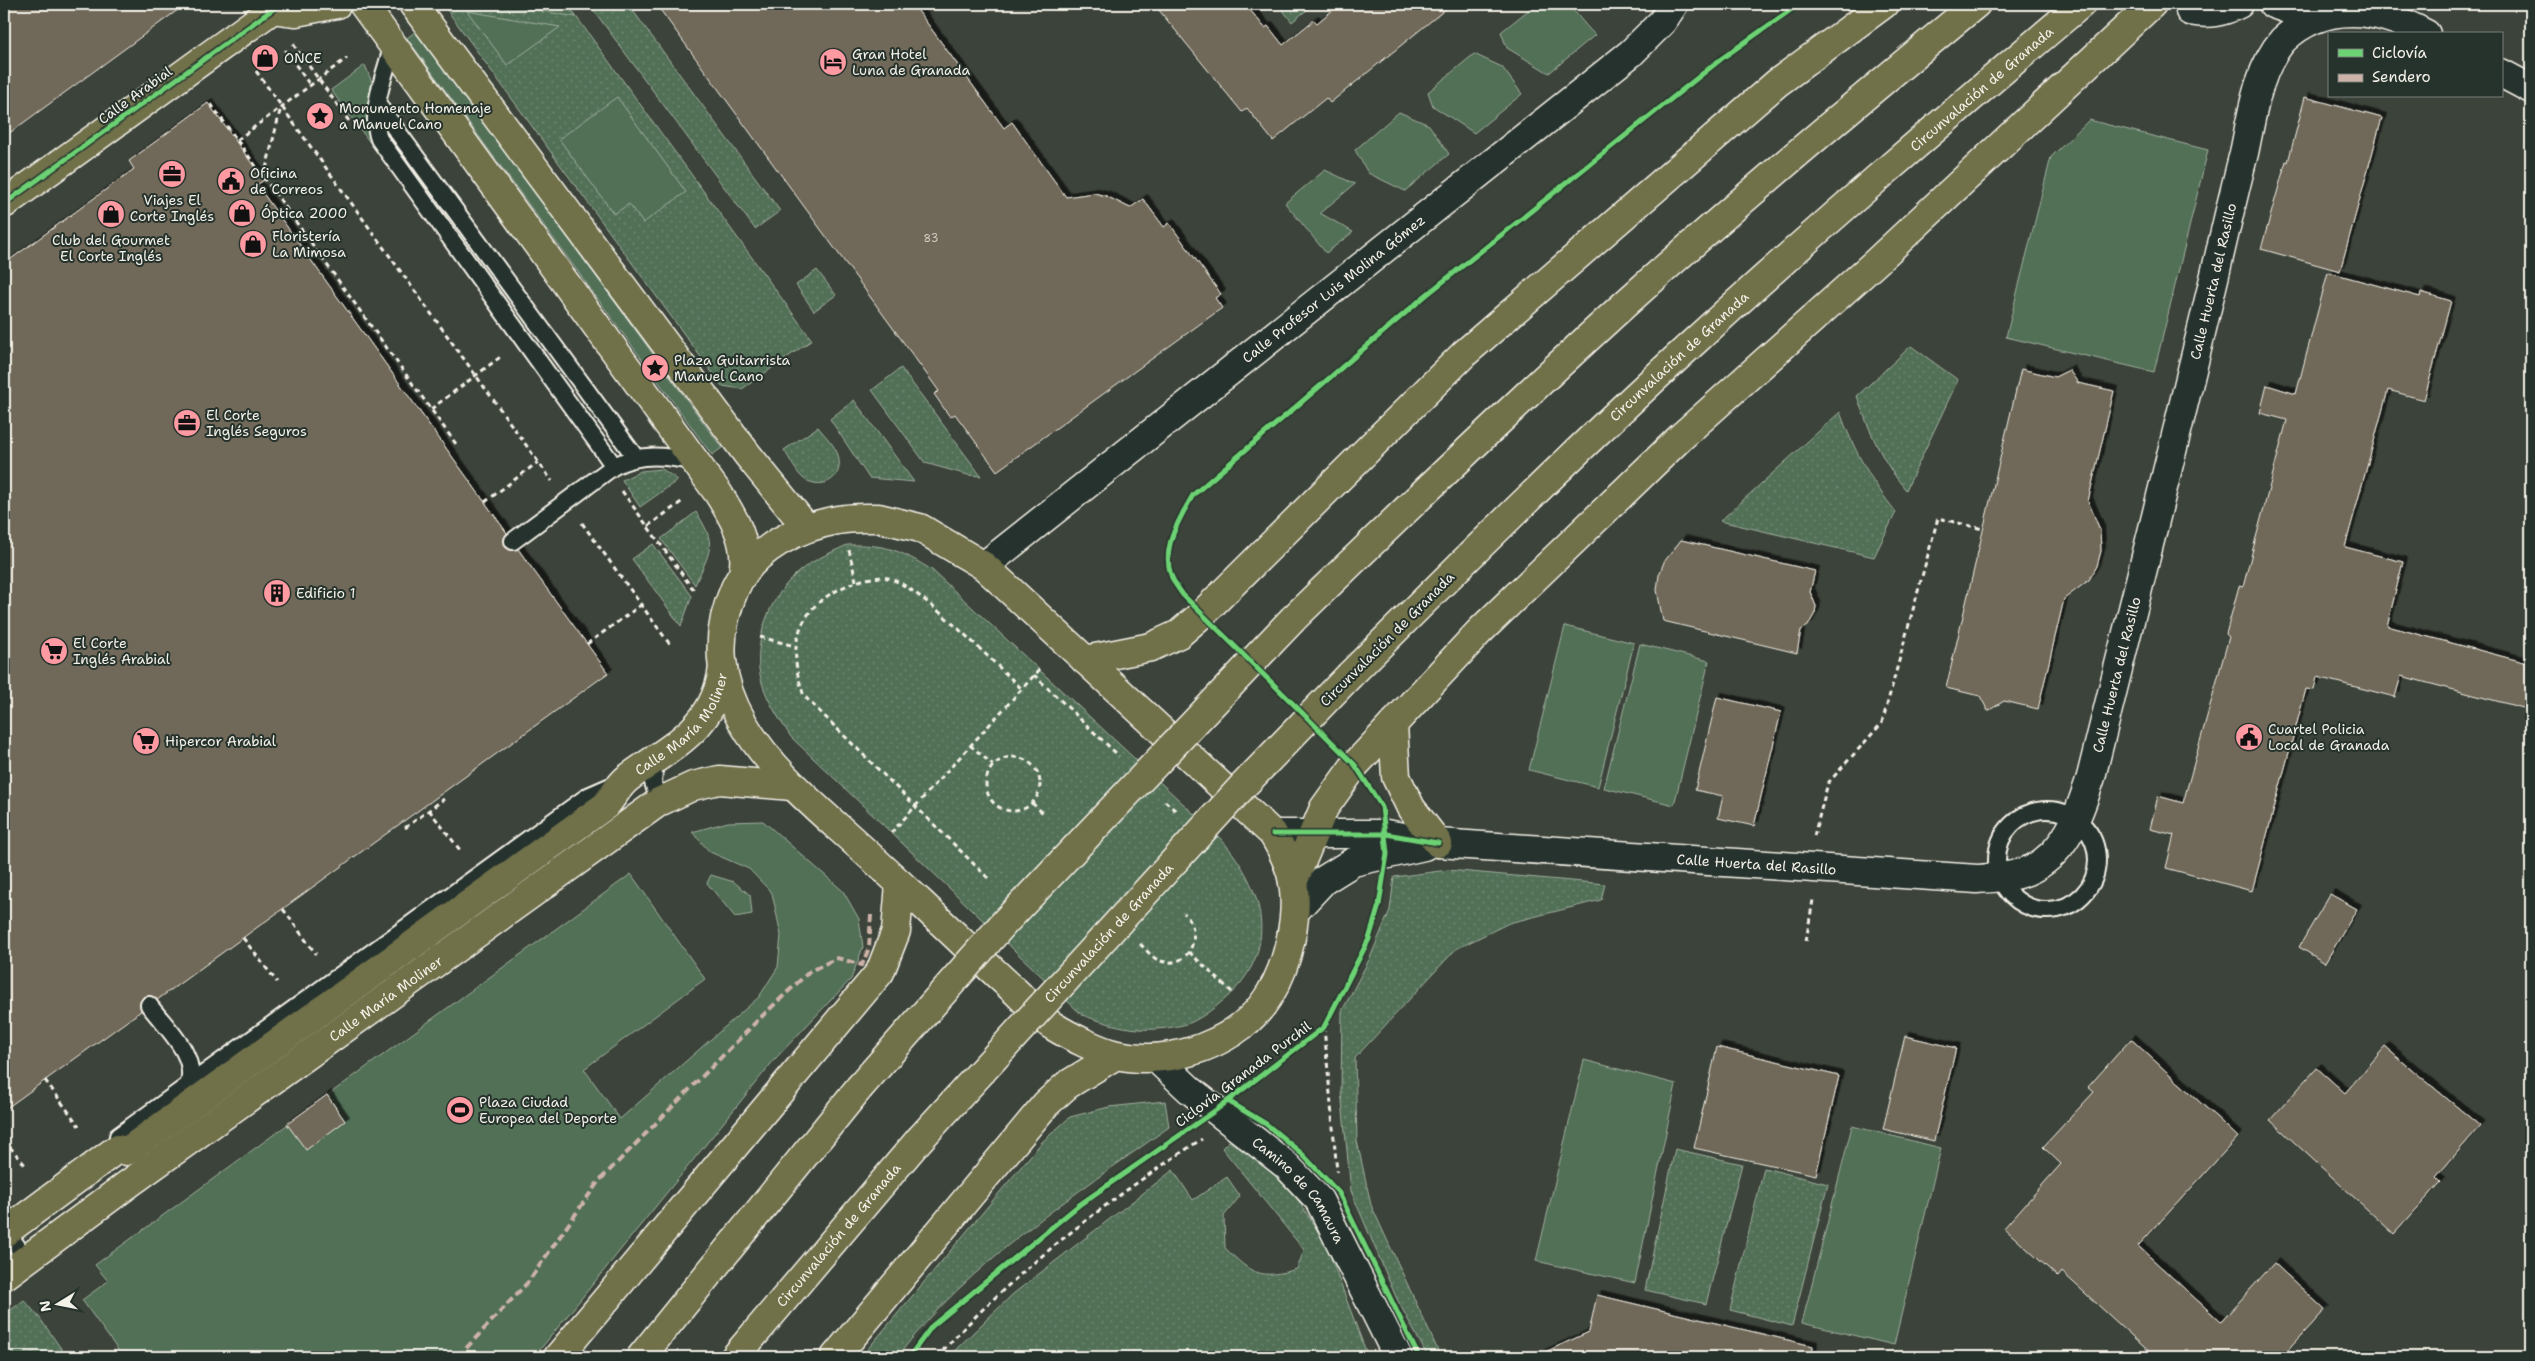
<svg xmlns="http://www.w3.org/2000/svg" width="2535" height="1361" viewBox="0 0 2535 1361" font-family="'Shantell Sans',sans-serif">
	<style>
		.grass { fill: url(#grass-dots); stroke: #a2b0a0 }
		.garden { fill: #516f57; stroke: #a2b0a0 }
		.building { fill: #706758; stroke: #f4f1e8; filter: url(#shadow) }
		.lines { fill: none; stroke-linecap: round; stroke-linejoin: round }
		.service-casing { stroke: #f4f1e8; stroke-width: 20 }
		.minor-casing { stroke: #f4f1e8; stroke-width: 31 }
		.tertiary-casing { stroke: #f4f1e8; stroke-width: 31 }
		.secondary-casing { stroke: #f4f1e8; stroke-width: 31 }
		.primary-casing { stroke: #f4f1e8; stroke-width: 31 }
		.motorway-casing { stroke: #f4f1e8; stroke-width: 31 }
		.path { stroke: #f4f1e8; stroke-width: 3; stroke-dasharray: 5 4; stroke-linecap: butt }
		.service { stroke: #26332d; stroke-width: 16 }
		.minor { stroke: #26332d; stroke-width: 28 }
		.tertiary { stroke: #26332d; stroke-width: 28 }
		.secondary { stroke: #26332d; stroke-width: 28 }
		.primary { stroke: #70704a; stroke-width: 28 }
		.motorway { stroke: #70704a; stroke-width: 28 }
		.motorway-bridge-casing { stroke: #f4f1e8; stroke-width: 31; stroke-linecap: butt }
		.motorway-bridge { stroke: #70704a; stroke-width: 28 }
		.quiet { stroke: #ceb3a9; stroke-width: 4; stroke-dasharray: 8 4; stroke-linecap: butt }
		.cycleway-casing { stroke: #26332d; stroke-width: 8 }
		.cycleway { stroke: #6cd273; stroke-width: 5 }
		.labels { text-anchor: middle; stroke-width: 4; stroke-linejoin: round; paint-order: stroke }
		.number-label { font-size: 11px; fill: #d3cec4 }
		.poi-label { font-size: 14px; fill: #f4f1e8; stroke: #26332d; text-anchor: start }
		.street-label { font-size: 14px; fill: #f4f1e8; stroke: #26332d }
	</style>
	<defs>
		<pattern id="grass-dots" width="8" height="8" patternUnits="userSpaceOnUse" patternTransform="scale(1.25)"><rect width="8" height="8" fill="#516f57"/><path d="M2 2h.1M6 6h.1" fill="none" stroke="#6b846f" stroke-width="1.8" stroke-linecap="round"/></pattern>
		<filter id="shadow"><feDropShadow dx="4.5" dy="-4.5" stdDeviation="0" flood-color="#0009"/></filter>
	</defs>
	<rect width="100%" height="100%" fill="#3c433a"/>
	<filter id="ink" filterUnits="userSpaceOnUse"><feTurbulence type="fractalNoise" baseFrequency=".02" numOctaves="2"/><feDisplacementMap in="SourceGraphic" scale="10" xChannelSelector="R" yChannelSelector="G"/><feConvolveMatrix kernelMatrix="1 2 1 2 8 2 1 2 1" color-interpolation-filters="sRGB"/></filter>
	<g filter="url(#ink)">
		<g class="grass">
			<polygon points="448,4 567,4 812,340 742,389 722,386 444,6"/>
			<polygon points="589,4 628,4 780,211 755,229"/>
			<polygon points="1278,4 1314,4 1292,22"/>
			<polygon points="817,270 836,295 814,311 796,285"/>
			<path d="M1911 346 1958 380 1906 490C1882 462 1869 431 1857 396Z"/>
			<polygon points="901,368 981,476 968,475 925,463 872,390"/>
			<polygon points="854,400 914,482 869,478 830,419"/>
			<path d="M1840 412C1853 449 1871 481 1896 512L1874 557 1720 521Z"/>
			<path d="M818 427C824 435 835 445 838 455 845 478 823 491 804 479 796 473 790 459 784 450Z"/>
			<polygon points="662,469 678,480 640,507 622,480 641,471"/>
			<path d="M696 512C718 545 710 551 695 585L661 539Z"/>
			<polygon points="653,544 692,596 681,626 632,559"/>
			<path d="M847 545C887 544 899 550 932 570L1221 839C1265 889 1281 951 1225 999 1213 1009 1197 1022 1183 1025 1143 1034 1119 1028 1082 1015L791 737C778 717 762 694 759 669 756 637 769 601 792 578 807 562 828 554 847 545Z"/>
			<polygon points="1448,870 1605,884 1601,900 1509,923 1456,949 1355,1058 1357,1141 1371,1205 1441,1357 1428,1357 1396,1297 1351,1191 1341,1091 1342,1011 1370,958 1390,910 1394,877"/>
			<path d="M1165 1101 1169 1127C1073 1196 970 1262 897 1357H861L1042 1142 1070 1117 1109 1107Z"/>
			<path d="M1229 1141 1285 1180 1325 1242 1368 1357H948L1013 1294 1173 1170 1193 1200 1227 1177 1240 1196 1224 1216 1225 1248C1252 1274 1259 1280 1297 1269L1304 1250 1222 1148Z"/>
			<polygon points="1675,1149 1742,1164 1706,1304 1645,1290"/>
			<polygon points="1764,1168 1828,1184 1792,1326 1730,1310"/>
			<polygon points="24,1300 39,1317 67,1357 4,1357 4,1315"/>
		</g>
		<g class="garden">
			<polygon points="502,4 567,4 576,17"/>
			<path d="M1536 4C1580 4 1567 7 1595 35L1549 73 1507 48 1501 32Z"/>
			<polygon points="467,11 560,27 507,65"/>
			<polygon points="416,31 722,448 712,455 407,38"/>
			<polygon points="1474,54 1502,67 1522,94 1474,133 1433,106 1428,92"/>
			<polygon points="365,65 373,85 374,148 331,90"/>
			<polygon points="617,97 686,192 643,223 629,204 614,214 559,139"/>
			<polygon points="1399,112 1429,125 1449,154 1405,191 1368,173 1355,150"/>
			<polygon points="2089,120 2208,150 2154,372 2006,337 2051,157"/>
			<polygon points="1325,170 1355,184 1320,213 1353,232 1326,253 1285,203"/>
			<polygon points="1565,626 1634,643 1598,787 1529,770"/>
			<polygon points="1640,644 1709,661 1674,805 1604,788"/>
			<polygon points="763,821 843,891 859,919 863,947 851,979 774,1060 534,1357 123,1357 82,1300 108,1281 95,1265 631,874 705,979 584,1069 620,1119 759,997 778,967 781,935 772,893 749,869 710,852 692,832 728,822"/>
			<polygon points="711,875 734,882 750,895 752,914 735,917 707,883"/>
			<polygon points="1584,1060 1676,1084 1635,1283 1536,1261"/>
			<polygon points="1852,1126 1941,1148 1894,1345 1802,1323"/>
		</g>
		<g class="building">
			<polygon points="4,4 186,4 4,137"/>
			<polygon points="656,4 913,4 1004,128 1012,122 1066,197 1094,193 1106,196 1130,208 1143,199 1164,227 1169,223 1221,294 1215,298 1222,308 997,471 955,414 950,417 934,394 939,391"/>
			<polygon points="1154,4 1245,4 1265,28 1268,26 1283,45 1314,20 1317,23 1340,4 1452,4 1330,103 1326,98 1273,141 1247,108 1242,112"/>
			<polygon points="2305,97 2382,118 2340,271 2261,249 2286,161 2288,162"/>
			<polygon points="208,103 264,180 257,185 507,533 504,538 505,547 510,550 518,549 608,673 157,1000 152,996 143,997 140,1002 141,1011 4,1110 4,264 134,169 129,161"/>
			<polygon points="2328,272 2420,297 2421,292 2451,301 2424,400 2388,390 2345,547 2403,562 2387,626 2531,664 2531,710 2401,676 2395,697 2317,677 2314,690 2306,689 2252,891 2166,868 2174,835 2150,829 2158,796 2183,803 2229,637 2226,634 2239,586 2243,587 2287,420 2260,413 2267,385 2296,394"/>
			<polygon points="2021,369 2055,377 2069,370 2078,383 2114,391 2088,501 2100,530 2101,551 2097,566 2089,580 2064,599 2038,709 2004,701 1988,711 1980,696 1946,688"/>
			<polygon points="1681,540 1815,571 1810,592 1816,606 1815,613 1808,626 1801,630 1797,653 1663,621 1657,590 1659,575 1664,562"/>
			<polygon points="1717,697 1781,712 1754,826 1718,818 1723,796 1695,790"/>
			<polygon points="2330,894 2357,909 2325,963 2299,947"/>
			<polygon points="1905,1036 1956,1048 1934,1141 1883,1129"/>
			<polygon points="2131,1039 2238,1137 2138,1246 2221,1322 2274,1263 2325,1310 2282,1357 2155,1357 2062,1272 2058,1277 2004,1228 2061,1164 2043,1147 2094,1092 2088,1087"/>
			<polygon points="1717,1047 1839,1076 1816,1175 1694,1148"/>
			<polygon points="2385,1047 2480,1126 2436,1177 2441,1182 2394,1234 2270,1120 2317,1068 2345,1093"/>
			<polygon points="327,1095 345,1121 306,1150 287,1124"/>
			<polygon points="1597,1295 1813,1346 1812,1357 1534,1357 1589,1332"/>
		</g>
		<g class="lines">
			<g class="service-casing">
				<g id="service">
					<path d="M393 44C386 72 369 110 379 139L614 466"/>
					<polyline points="378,105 636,458"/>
					<path d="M513 541 614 466C641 452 667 456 696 462"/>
					<polyline points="655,761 653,782 659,802"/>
					<circle cx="2047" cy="860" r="50"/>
					<path d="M149 1005C166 1028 199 1056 188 1086"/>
					<polyline points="117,1149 118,1136 588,796 620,782"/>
					<polyline points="6,1231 26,1259"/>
				</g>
			</g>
			<g class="minor-casing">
				<g id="minor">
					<polyline points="2273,4 2293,11 2305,22"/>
					<path d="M2190 11C2209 15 2223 12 2239 4"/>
				</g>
			</g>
			<g class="tertiary-casing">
				<g id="tertiary">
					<polyline points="2501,73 2531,89"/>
					<path id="s1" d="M1273 834H1386L1438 843 1977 879C1993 878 2012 877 2027 871 2066 855 2079 814 2091 777 2133 608 2176 439 2216 270 2225 231 2234 192 2244 153 2252 116 2257 70 2283 40 2325 0 2378 8 2426 34"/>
					<polyline points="1295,911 1324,880 1353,862 1424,846"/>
					<path id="s2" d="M1156 1058 1190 1090 1286 1165 1319 1200 1398 1357"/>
				</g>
			</g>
			<g class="secondary-casing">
				<g id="secondary">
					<path id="s3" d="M984 566 1631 53 1662 22 1674 4"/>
				</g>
			</g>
			<g class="primary-casing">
				<g id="primary">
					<path d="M363 4 718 493C734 518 749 543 743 574"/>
					<polyline points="413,4 747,454 806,527"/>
					<polyline points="272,9 296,12 337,4"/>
					<polyline points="4,204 280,4"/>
					<path d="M879 518 920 528 984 566 1273 834C1282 849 1290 865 1293 882 1299 916 1288 965 1270 994 1241 1043 1171 1067 1117 1055 1099 1051 1069 1036 1053 1026 1039 1018 1027 1002 1015 991 983 962 952 933 921 903 894 878 867 853 840 829 769 766 689 692 735 588 753 549 798 527 838 520 851 517 865 518 879 518Z"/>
					<path id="s4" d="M4 1233 117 1149 127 1151 606 805C613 796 620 784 628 778 671 746 716 728 723 667"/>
					<path id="s5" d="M4 1276 131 1182 659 802 693 786 719 780 792 786"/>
				</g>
			</g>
			<g class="motorway-casing">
				<g id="motorway">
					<path d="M1293 619C1402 513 1512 407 1625 304 1739 201 1857 102 1976 4"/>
					<polyline points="1085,660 1151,647 1179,634 1202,614 1465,353 1777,83 1884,4"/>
					<path id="s6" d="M1350 675C1463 562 1576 450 1694 342 1820 226 1950 115 2081 4"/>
					<polyline points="1393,724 1396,777 1411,808 1438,843"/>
					<polyline points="1293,882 1324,808 1355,765 1480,631 1681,437 1875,263 2152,4"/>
					<polyline points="558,1357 880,972 896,931 900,884"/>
					<polyline points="641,1357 859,1088"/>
					<path id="s7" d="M735 1357 919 1140"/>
					<polyline points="835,1357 1046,1104 1067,1085 1116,1055"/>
				</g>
			</g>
			<g class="path">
				<polyline points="293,44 349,121"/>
				<polyline points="285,50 310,85"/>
				<polyline points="256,71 552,481"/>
				<polyline points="211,104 456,444"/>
				<polyline points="237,140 347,58"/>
				<polyline points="264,177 281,107"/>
				<polyline points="431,409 503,355"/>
				<polyline points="622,491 695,592"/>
				<polyline points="485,502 538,462"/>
				<polyline points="582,523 671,646"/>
				<polyline points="648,526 684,500"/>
				<polyline points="849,550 856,581"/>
				<polyline points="760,637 795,646"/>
				<polyline points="587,644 641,605"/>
				<polyline points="1034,675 1119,756"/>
				<polyline points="970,745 993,765"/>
				<circle cx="1013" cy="784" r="27"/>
				<polyline points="1165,801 1177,812"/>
				<polyline points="1032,803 1044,814"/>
				<polyline points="429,810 460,850"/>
				<polyline points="405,828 444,799"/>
				<polyline points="891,833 1040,669"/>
				<polyline points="1814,836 1828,783 1882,723 1938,518 1983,529"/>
				<path d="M988 878 804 696C793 665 790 635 813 608 827 592 867 573 888 578 918 585 995 664 1022 689"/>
				<polyline points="283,909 316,954"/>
				<polyline points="243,938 277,982"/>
				<polyline points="1806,941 1813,900"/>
				<path d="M1140 944C1146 949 1151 957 1158 960 1189 972 1205 934 1184 913"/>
				<polyline points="1189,952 1232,992"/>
				<polyline points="1324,1027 1337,1172"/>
				<polyline points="45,1080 79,1126"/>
				<polyline points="4,1140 26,1166"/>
				<path d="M937 1357C1013 1272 1106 1201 1202 1139"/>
			</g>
			<use href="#service" class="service"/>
			<use href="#minor" class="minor"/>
			<use href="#tertiary" class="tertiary"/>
			<use href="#secondary" class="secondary"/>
			<use href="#primary" class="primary"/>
			<use href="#motorway" class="motorway"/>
			<g class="motorway-bridge-casing">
				<g id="motorway-bridge">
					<polyline points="859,1088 1005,922 1293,619"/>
					<path id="s8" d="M919 1140 1242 787 1350 675"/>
				</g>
			</g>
			<use href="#motorway-bridge" class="motorway-bridge"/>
			<polyline class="quiet" points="458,1357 528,1282 598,1182 758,1020 810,971 837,958 862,965 869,948 871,915"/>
			<g class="cycleway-casing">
				<g id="cycleway">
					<polyline points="4,204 280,4"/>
					<polyline points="1273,834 1386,834 1438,843"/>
					<polyline points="1228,1101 1266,1124 1302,1154 1339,1193 1419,1357"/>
					<path d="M909 1357 932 1326 1079 1205 1216 1110 1324 1027 1369 939 1379 905 1387 854 1382 807 1355 765 1183 595C1179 589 1173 582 1171 575 1161 547 1180 518 1193 495L1425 296 1721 59 1799 4"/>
				</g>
			</g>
			<use href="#cycleway" class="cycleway"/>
		</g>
	</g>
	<defs>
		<g id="shop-disc" transform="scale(1.4375)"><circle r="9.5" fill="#ff9aa2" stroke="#26332d"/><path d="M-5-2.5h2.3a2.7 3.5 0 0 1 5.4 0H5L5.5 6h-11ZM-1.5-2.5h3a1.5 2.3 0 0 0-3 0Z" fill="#111"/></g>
		<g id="hotel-disc" transform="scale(1.4375)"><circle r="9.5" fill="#ff9aa2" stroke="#26332d"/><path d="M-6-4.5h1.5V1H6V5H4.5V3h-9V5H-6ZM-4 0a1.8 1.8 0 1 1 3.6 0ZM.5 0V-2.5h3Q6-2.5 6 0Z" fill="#111"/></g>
		<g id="sight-disc" transform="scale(1.4375)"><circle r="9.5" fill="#ff9aa2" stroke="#26332d"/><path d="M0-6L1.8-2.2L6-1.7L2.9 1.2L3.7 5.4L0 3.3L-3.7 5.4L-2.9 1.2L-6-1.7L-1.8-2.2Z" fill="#111"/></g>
		<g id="office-disc" transform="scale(1.4375)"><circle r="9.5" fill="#ff9aa2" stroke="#26332d"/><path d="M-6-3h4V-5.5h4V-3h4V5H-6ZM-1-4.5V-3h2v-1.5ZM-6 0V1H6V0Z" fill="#111"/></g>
		<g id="civic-disc" transform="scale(1.4375)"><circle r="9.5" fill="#ff9aa2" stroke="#26332d"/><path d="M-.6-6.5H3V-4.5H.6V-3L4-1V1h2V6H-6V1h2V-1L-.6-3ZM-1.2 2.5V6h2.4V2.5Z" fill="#111"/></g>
		<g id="building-disc" transform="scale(1.4375)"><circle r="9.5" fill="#ff9aa2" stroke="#26332d"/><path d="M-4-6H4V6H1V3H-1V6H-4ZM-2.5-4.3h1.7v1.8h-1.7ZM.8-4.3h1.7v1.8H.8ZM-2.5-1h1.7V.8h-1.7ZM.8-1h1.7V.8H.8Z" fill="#111"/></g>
		<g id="supermarket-disc" transform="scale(1.4375)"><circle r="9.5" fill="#ff9aa2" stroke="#26332d"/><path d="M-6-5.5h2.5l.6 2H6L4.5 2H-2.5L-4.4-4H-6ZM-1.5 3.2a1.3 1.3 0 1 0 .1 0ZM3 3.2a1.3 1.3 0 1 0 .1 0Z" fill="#111"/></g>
		<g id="stadium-disc" transform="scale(1.4375)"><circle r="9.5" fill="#ff9aa2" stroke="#26332d"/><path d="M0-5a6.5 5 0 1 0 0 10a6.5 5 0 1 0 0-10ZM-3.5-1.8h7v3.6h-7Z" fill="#111"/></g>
	</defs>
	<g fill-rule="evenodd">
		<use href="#shop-disc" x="265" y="58"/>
		<use href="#hotel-disc" x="833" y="62"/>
		<use href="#sight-disc" x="320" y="116"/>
		<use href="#office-disc" x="172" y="174"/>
		<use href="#civic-disc" x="231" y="181"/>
		<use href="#shop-disc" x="242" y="213"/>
		<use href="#shop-disc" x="111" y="214"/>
		<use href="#shop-disc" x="253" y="244"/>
		<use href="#sight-disc" x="655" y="368"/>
		<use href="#office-disc" x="187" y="423"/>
		<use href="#building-disc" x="277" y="593"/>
		<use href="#supermarket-disc" x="54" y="651"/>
		<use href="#civic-disc" x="2249" y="737"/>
		<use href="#supermarket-disc" x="146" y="741"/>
		<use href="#stadium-disc" x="460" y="1110"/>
	</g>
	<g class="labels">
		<g class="number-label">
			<text x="931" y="242">83</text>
		</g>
		<g class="poi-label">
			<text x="852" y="59">Gran Hotel<tspan x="852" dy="16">Luna de Granada</tspan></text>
			<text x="284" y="63">ONCE</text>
			<text x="339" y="113">Monumento Homenaje<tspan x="339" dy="16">a Manuel Cano</tspan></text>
			<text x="250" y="178">Oficina<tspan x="250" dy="16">de Correos</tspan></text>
			<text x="172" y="205" text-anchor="middle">Viajes El<tspan x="172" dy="16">Corte Inglés</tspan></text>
			<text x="261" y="218">Óptica 2000</text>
			<text x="272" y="241">Floristería<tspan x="272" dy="16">La Mimosa</tspan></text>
			<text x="111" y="245" text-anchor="middle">Club del Gourmet<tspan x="111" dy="16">El Corte Inglés</tspan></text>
			<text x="674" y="365">Plaza Guitarrista<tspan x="674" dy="16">Manuel Cano</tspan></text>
			<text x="206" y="420">El Corte<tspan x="206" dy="16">Inglés Seguros</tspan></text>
			<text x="296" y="598">Edificio 1</text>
			<text x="73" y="648">El Corte<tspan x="73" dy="16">Inglés Arabial</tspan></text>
			<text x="2268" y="734">Cuartel Policia<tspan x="2268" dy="16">Local de Granada</tspan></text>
			<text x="165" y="746">Hipercor Arabial</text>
			<text x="479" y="1107">Plaza Ciudad<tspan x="479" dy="16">Europea del Deporte</tspan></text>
		</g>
		<g class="street-label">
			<text dy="5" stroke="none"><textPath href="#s6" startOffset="862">Circunvalación de Granada</textPath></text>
			<text transform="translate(135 95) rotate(-36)" y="5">Calle Arabial</text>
			<text dy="5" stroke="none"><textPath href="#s1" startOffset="1385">Calle Huerta del Rasillo</textPath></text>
			<text dy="5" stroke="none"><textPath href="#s3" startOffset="446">Calle Profesor Luis Molina Gómez</textPath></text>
			<text dy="5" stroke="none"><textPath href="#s6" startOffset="458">Circunvalación de Granada</textPath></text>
			<text transform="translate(1387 639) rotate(-45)" y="5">Circunvalación de Granada</text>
			<text dy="5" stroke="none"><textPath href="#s1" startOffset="980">Calle Huerta del Rasillo</textPath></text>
			<text dy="5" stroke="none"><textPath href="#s4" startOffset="855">Calle María Moliner</textPath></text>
			<text dy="5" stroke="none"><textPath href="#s1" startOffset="485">Calle Huerta del Rasillo</textPath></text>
			<text dy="5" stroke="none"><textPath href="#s8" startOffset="281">Circunvalación de Granada</textPath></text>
			<text dy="5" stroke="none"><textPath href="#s5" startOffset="472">Calle María Moliner</textPath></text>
			<text transform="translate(1243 1074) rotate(-37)" y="5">Ciclovía Granada Purchil</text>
			<text dy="5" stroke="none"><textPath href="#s2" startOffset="196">Camino de Camaura</textPath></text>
			<text dy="5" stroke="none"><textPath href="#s7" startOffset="160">Circunvalación de Granada</textPath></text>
		</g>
	</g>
	<rect width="2535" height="1361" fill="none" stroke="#26332d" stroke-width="20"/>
	<rect x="10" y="10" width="2515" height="1341" fill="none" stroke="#f4f1e8" stroke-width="2" filter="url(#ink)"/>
	<rect x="2328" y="32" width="175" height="65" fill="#26332d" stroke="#787f78"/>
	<rect x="2338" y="49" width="25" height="8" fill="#6cd273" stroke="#787f78"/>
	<text x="2372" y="58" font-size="15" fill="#f4f1e8">Ciclovía</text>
	<rect x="2338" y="74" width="25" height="8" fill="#ceb3a9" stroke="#787f78"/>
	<text x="2372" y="82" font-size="15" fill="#f4f1e8">Sendero</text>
	<g transform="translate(58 1304) rotate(260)" stroke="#26332d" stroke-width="4" paint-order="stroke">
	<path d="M0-4L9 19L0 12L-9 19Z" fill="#f4f1e8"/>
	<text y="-8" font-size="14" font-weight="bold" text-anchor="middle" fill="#f4f1e8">N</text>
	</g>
</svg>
